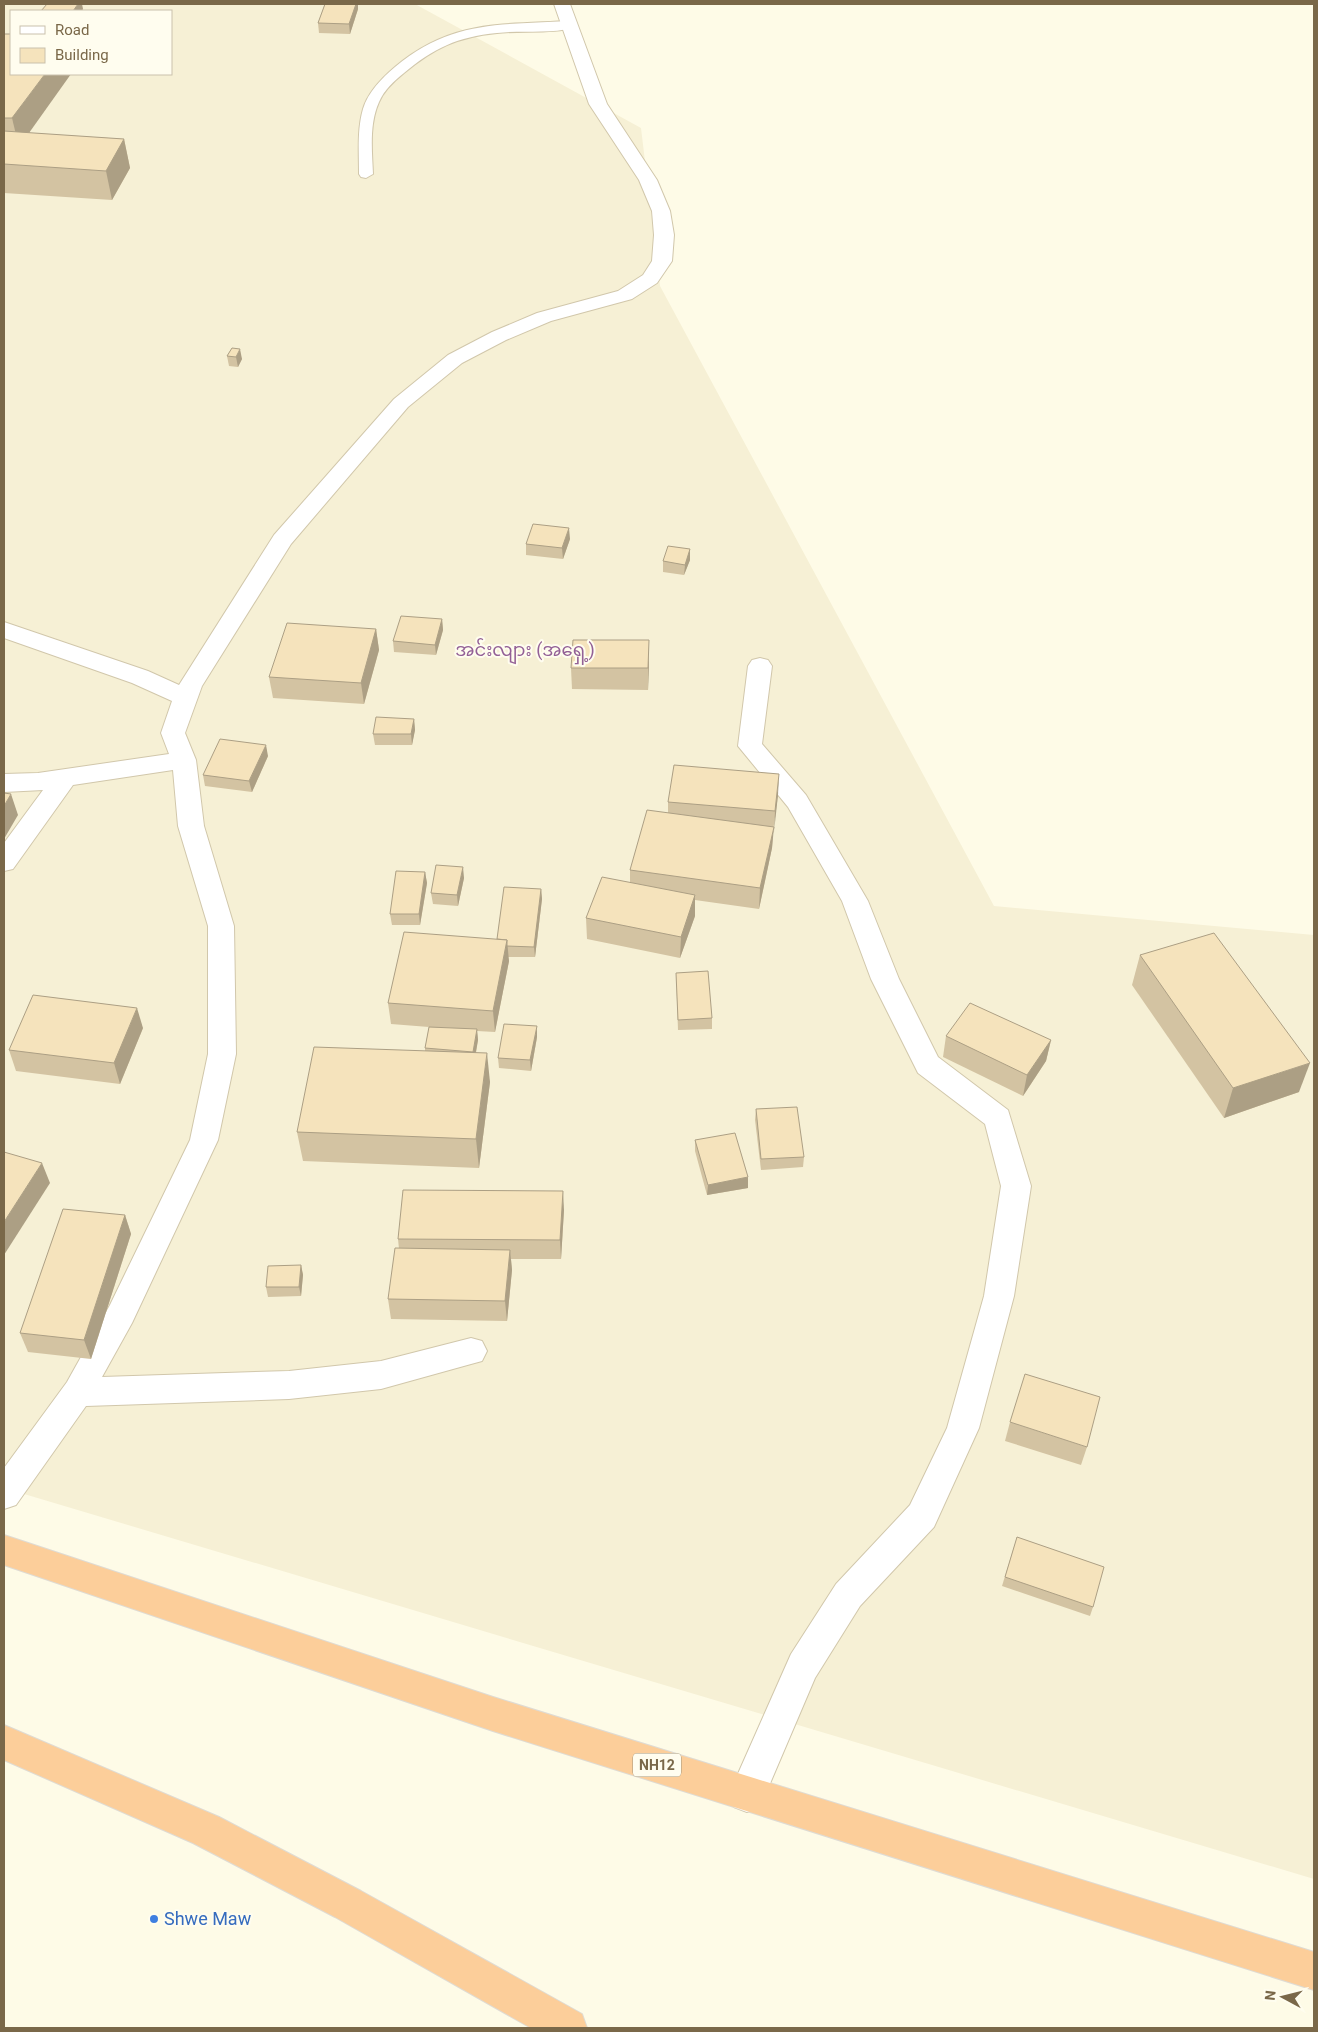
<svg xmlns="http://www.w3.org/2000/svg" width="1318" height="2032" viewBox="0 0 1318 2032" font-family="Roboto,'Noto Sans Myanmar',sans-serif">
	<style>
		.residential { fill: #f6f0d5; fill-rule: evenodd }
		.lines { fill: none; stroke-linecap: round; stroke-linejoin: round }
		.lane-casing { stroke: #d1c7ab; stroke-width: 2 }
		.street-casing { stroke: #d1c7ab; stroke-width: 2 }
		.highway-casing { stroke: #dfdbd3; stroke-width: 2 }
		.lane { fill: #fff; fill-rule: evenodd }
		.street { fill: #fff; fill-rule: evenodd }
		.highway { fill: #fcce9a; fill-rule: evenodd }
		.wall { fill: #d3c3a2 }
		.shaded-wall { fill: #ac9f84 }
		.building { fill: #f5e3bc; stroke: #ac9f84 }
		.shop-dot { fill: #3f7fe0; stroke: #fffdef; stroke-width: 2 }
		.labels { text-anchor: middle; stroke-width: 4; stroke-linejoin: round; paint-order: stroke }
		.shield { fill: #fffdef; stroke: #a2957b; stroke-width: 1 }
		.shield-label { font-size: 14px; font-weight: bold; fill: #7a6849 }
		.quarter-label { font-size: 18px; fill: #936096; stroke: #fffdef }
		.near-shop-label { font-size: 18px; fill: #366cbe; stroke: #fffdef; text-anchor: start }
	</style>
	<rect width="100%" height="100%" fill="#fefbe7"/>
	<path class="residential" d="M4 4H415L641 128 660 286 994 906 1314 935V1879L4 1488ZM11 11H171V74H11Z"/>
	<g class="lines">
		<g class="lane-casing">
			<path id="lane" d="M569 21 575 25 573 28C549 34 522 30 497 33 457 37 434 48 404 73 394 81 384 90 379 102 369 124 372 151 373 174L366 178 361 177 359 174C359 153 357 130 363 109 368 92 382 78 395 67 451 20 500 25 569 21Z"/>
		</g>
		<g class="street-casing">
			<g id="street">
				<polygon points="554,4 570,4 607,104 657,180 670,211 674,235 672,261 657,283 632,299 551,321 506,340 462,363 408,407 291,544 202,686 185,733 196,760 204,826 234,926 236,1054 218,1140 132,1323 102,1377 289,1371 381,1361 471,1338 482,1341 487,1351 482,1361 471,1364 381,1389 289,1399 86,1406 16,1505 4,1509 4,1468 67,1382 110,1305 190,1140 208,1054 208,926 178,826 173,770 73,785 13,869 4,871 4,843 43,790 4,792 4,774 38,773 169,754 161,733 172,701 132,683 4,638 4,622 148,671 179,685 274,535 394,399 448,355 492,332 537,313 618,291 643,275 652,261 654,235 652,211 639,180 589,104"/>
				<polygon points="760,658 768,660 772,666 762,744 806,795 868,901 899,979 938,1057 1008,1110 1031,1186 1014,1296 979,1428 934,1527 860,1606 815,1678 760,1807 747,1812 734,1807 729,1794 791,1654 836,1584 910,1505 947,1428 984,1296 1001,1186 985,1124 918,1073 871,979 842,901 788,807 738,746 748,666 752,660"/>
			</g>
		</g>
		<g class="highway-casing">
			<g id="highway">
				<polygon points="4,1535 493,1697 1314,1952 1314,1990 493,1731 4,1565"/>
				<polygon points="4,1725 219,1817 361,1891 582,2014 587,2028 531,2028 335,1917 193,1843 4,1760"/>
			</g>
		</g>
		<use href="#lane" class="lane"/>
		<use href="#street" class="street"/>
		<use href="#highway" class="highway"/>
	</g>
	<g class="wall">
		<polygon points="325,4 358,4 358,9 350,34 319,33 318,23"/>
		<polygon points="4,34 30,133 124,139 130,168 112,200 4,193"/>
		<polygon points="232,348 242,359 238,367 229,366 227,356"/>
		<polygon points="570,539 563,559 526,555 526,544"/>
		<polygon points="690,549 690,560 684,575 663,572 663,561"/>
		<polygon points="442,619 443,630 436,655 394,652 393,641"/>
		<polygon points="376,629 379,650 364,704 273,698 269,677"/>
		<polygon points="649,662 648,690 572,689 571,668"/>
		<polygon points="414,719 415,730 412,745 375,745 373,734"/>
		<polygon points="268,756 252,792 205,786 203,775"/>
		<polygon points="778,795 773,832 772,848 759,909 695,900 695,916 680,958 587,939 586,918 630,883 630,870 668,813 668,802"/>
		<polygon points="425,872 427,883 420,925 392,925 390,914"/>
		<polygon points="464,878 458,906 433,904 431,893"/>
		<polygon points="541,889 542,899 535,957 508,957 509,961 495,1032 477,1031 478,1040 476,1053 490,1082 479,1168 303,1161 297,1132 425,1051 425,1048 429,1027 391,1024 388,1003 497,939"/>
		<polygon points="1140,955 1299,1092 1224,1118 1132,985"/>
		<polygon points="676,973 712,1018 712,1029 678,1030"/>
		<polygon points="143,1028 120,1084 16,1071 9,1050"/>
		<polygon points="946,1036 1051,1040 1046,1061 1023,1096 943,1057"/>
		<polygon points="537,1037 531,1071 499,1068 498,1058"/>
		<polygon points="756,1109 804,1157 803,1167 761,1170 755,1120"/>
		<polygon points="695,1140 748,1177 748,1188 707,1195 695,1151"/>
		<polygon points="564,1210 561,1259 511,1259 512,1270 507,1321 391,1319 388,1299 399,1249 398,1239"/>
		<polygon points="125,1215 131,1234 91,1359 28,1352 20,1333"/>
		<polygon points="301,1265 303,1275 301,1296 268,1297 266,1287"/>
		<polygon points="1010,1422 1087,1447 1081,1465 1005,1441"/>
		<polygon points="1017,1537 1093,1607 1090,1616 1002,1586"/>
	</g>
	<g class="shaded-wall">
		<polygon points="78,4 82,4 83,9 82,11 73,11"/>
		<polygon points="356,4 358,4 358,9 350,34 349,24"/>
		<polygon points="45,74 71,74 19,147 12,118"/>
		<polygon points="124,139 130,168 112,200 106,171"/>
		<polygon points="240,349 242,359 238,367 236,357"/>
		<polygon points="569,528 570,539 563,559 562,548"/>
		<polygon points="690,549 690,560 684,575 685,565"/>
		<polygon points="442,619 443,630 436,655 435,645"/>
		<polygon points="376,629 379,650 364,704 361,683"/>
		<polygon points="649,640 649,662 648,690 648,668"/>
		<polygon points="414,719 415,730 412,745 411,734"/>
		<polygon points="266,745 268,756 252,792 249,781"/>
		<polygon points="779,774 778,795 774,832 775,811"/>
		<polygon points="11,794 18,815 4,839 4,806"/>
		<polygon points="774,827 772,848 759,909 760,888"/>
		<polygon points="463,867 464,878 458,906 457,895"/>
		<polygon points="425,872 427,883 420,925 419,914"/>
		<polygon points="541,889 542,899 535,957 534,947"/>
		<polygon points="695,895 695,916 680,958 681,937"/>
		<polygon points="507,940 509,961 495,1032 493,1011"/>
		<polygon points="137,1008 143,1028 120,1084 114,1063"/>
		<polygon points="537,1026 537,1037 531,1071 530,1060"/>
		<polygon points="477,1029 478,1040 474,1062 473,1052"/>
		<polygon points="1051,1040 1046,1061 1023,1096 1027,1075"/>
		<polygon points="487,1053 490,1082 479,1168 476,1139"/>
		<polygon points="1310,1063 1299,1092 1224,1118 1233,1088"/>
		<polygon points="42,1163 50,1183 4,1255 4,1222"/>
		<polygon points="748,1177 748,1188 707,1195 708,1185"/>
		<polygon points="563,1191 564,1210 561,1259 560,1240"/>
		<polygon points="125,1215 131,1234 91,1359 84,1340"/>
		<polygon points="510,1250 512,1270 507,1321 505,1301"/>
		<polygon points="301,1265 303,1275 301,1296 299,1287"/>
	</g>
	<g class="building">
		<polygon points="47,4 78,4 73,11 41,11"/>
		<polygon points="325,4 356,4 349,24 318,23"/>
		<polygon points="4,34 11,34 11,74 45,74 12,118 4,118"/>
		<polygon points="4,131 124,139 106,171 4,164"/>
		<polygon points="232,348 240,349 236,357 227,356"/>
		<polygon points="533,524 569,528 562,548 526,544"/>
		<polygon points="668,546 690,549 685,565 663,561"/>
		<polygon points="401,616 442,619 435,645 393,641"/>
		<polygon points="287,623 376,629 361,683 269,677"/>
		<polygon points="573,640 649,640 648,668 571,668"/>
		<polygon points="376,717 414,719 411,734 373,734"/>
		<polygon points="220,739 266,745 249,781 203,775"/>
		<polygon points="674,765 779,774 775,811 668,802"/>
		<polygon points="4,793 11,794 4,806"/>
		<polygon points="647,810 774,827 760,888 630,870"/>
		<polygon points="436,865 463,867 457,895 431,893"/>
		<polygon points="396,871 425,872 419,914 390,914"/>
		<polygon points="602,877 695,895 681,937 586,918"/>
		<polygon points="504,887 541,889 534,947 507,946 507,940 497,939"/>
		<polygon points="404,932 507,940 493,1011 388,1003"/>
		<polygon points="1214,933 1310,1063 1233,1088 1140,955"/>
		<polygon points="708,971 712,1018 678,1020 676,973"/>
		<polygon points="33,995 137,1008 114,1063 9,1050"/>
		<polygon points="970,1003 1051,1040 1027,1075 946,1036"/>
		<polygon points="504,1024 537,1026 530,1060 498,1058"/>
		<polygon points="429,1027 477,1029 473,1052 425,1048"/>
		<polygon points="314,1047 487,1053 476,1139 297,1132"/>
		<polygon points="797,1107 804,1157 761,1159 756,1109"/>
		<polygon points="735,1133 748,1177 708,1185 695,1140"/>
		<polygon points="4,1152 42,1163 4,1222"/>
		<polygon points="403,1190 563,1191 560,1240 398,1239"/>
		<polygon points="63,1209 125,1215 84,1340 20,1333"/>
		<polygon points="395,1248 510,1250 505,1301 388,1299"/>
		<polygon points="301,1265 299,1287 266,1287 268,1266"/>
		<polygon points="1025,1374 1100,1397 1087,1447 1010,1422"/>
		<polygon points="1017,1537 1104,1567 1093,1607 1005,1577"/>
	</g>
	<circle class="shop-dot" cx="154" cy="1919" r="5"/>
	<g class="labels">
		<rect class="shield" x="633" y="1753.5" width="48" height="23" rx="4"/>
		<g class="shield-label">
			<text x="657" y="1770">NH12</text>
		</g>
		<g class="quarter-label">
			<text x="525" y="656">အင်းလျား (အရှေ့)</text>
		</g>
		<g class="near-shop-label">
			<text x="164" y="1925">Shwe Maw</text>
		</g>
	</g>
	<rect width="1318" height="2032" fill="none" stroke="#7a6849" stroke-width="10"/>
	<rect x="10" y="10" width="162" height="65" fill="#fffdef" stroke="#cac1ad"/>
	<rect x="20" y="26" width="25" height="8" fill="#ffffff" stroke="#cac1ad"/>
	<text x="55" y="35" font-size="15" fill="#7a6849">Road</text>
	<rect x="20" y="48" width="25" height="15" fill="#f5e3bc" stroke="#cac1ad"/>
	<text x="55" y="60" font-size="15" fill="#7a6849">Building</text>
	<g transform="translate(1283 1997) rotate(277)" stroke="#fffdef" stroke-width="4" paint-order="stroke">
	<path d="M0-4L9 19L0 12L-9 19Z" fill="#7a6849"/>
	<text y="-8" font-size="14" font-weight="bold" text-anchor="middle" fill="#7a6849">N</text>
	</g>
</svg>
